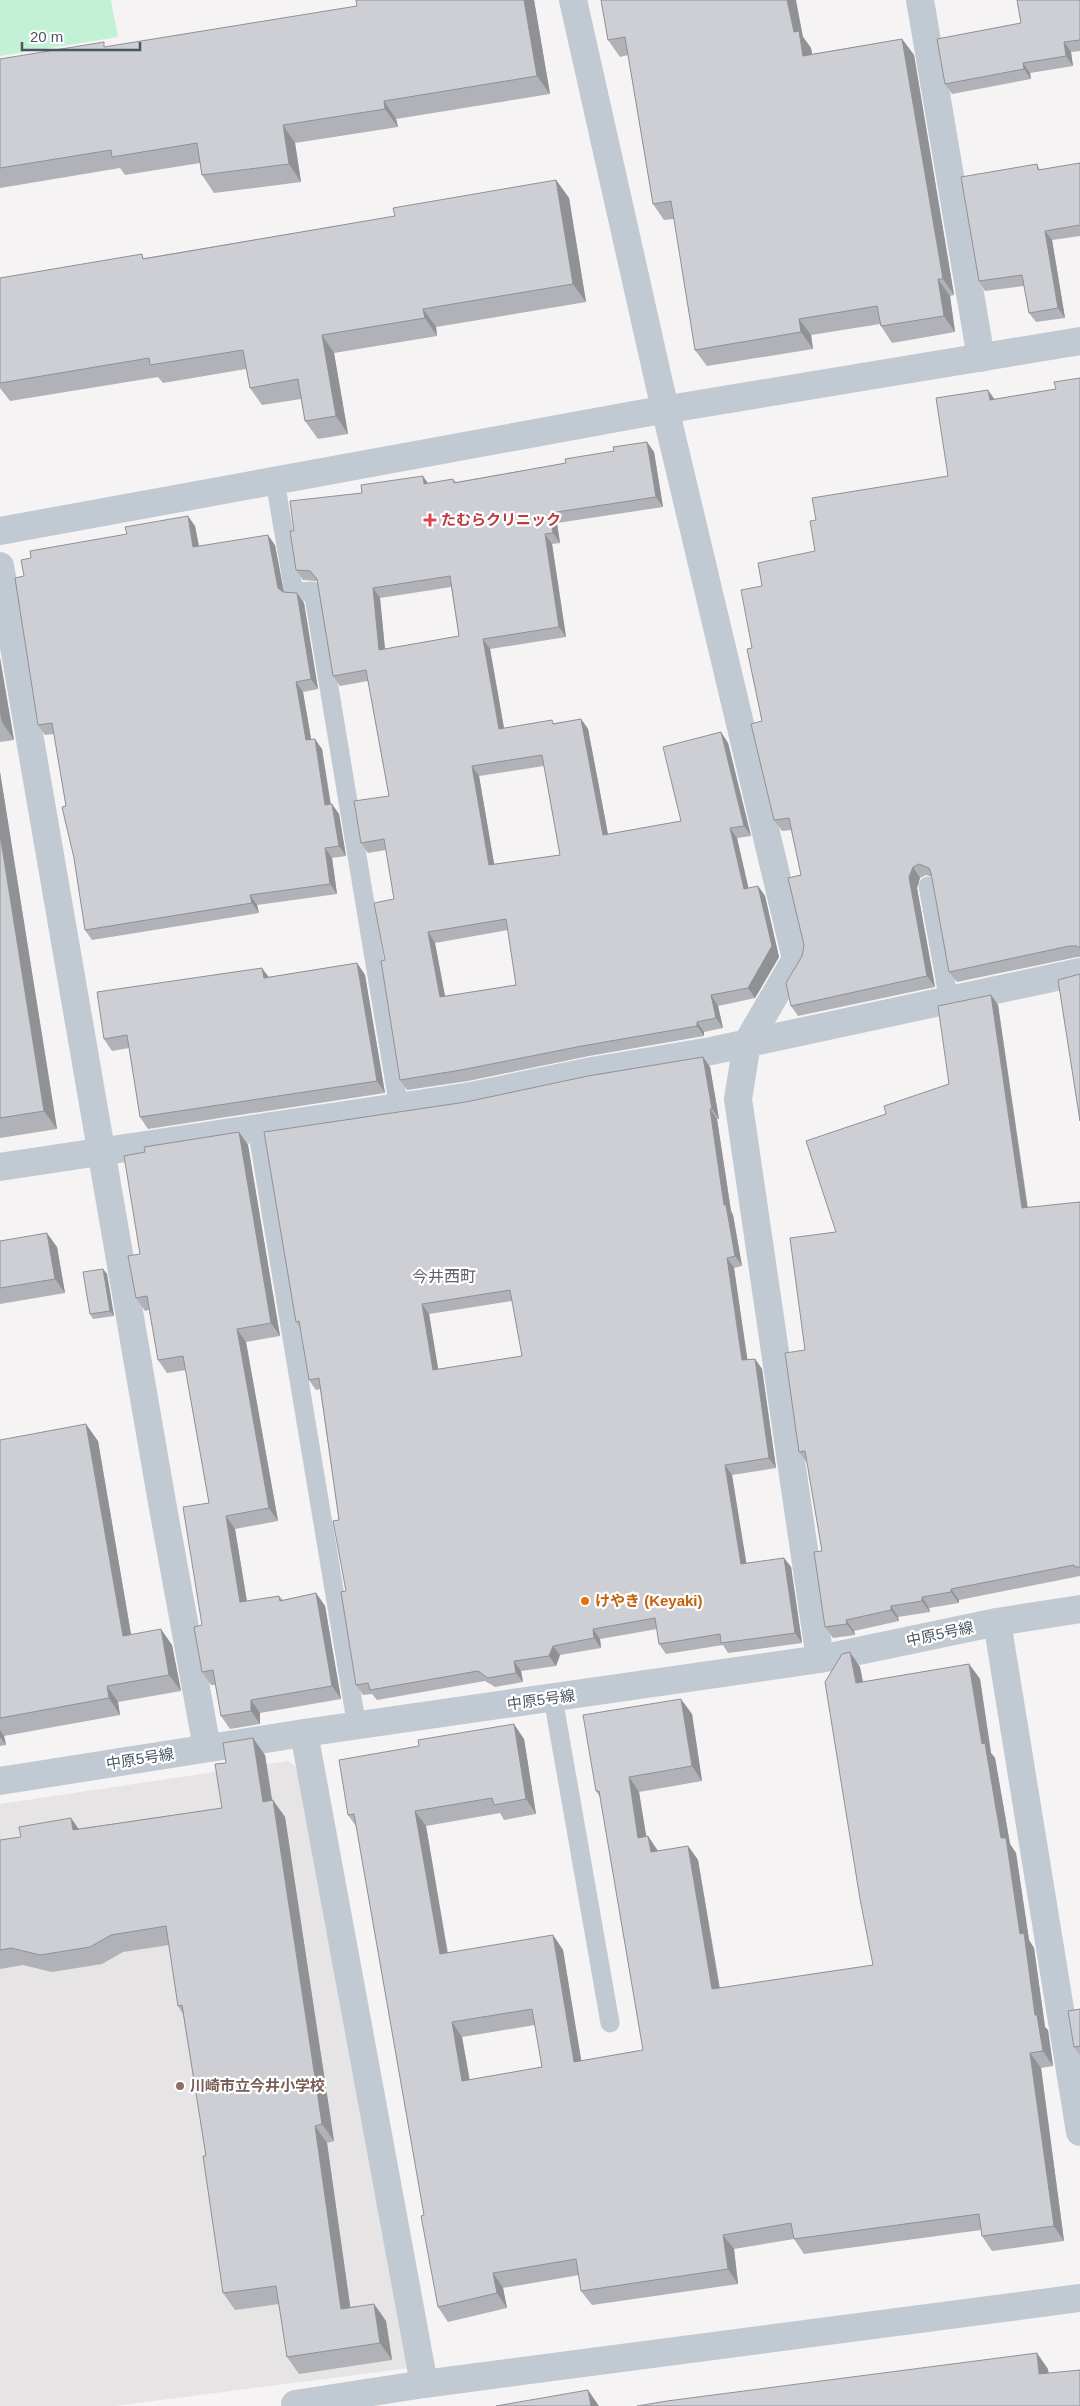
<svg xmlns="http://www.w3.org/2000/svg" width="1080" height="2406" viewBox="0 0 1080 2406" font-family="Helvetica,'Noto Sans JP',sans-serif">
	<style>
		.education { fill: #e6e4e5 }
		.green { fill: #c3f1d5 }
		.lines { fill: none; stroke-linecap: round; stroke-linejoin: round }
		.lane { stroke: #c1cad2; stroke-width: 19 }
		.street { stroke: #c1cad2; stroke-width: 28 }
		.wall { fill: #b0b2b7; fill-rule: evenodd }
		.shaded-wall { fill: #909195 }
		.building { fill: #cdcfd5; stroke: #909195; fill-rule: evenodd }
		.health-dot { fill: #e0444e; stroke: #fff; stroke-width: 2 }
		.food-dot { fill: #e8710a; stroke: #fff; stroke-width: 2 }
		.education-dot { fill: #8d6e63; stroke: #fff; stroke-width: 2 }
		.labels { text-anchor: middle; stroke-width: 4.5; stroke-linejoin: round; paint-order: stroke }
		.health-label { font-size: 15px; font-weight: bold; fill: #be3a42; stroke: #fff; text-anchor: start }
		.food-label { font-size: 15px; font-weight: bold; fill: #c56008; stroke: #fff; text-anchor: start }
		.street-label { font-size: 15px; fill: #4a5661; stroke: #fff }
		.education-label { font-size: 15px; font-weight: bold; fill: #785e54; stroke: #fff; text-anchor: start }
		.neighbourhood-label { font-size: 16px; fill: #5f6368; stroke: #fff }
	</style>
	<rect width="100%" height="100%" fill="#f5f3f3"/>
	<polygon class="education" points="288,1761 304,1772 410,2368 115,2406 0,2406 0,1804"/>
	<polygon class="green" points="0,0 111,0 118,37 0,56"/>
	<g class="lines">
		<g class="lane">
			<polyline points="275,481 294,592 313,591 399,1108"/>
			<polyline points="928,886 949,1001"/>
			<polyline points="257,1128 357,1727"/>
			<polyline points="553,1698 610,2023"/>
		</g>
		<g class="street">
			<polyline points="573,0 659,383 796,959 747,1043 738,1099 820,1659"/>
			<polyline points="920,0 981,358"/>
			<polyline points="0,531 639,414 1080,341"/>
			<polyline points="0,566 163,1508 207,1748"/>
			<polyline points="0,1167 471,1096 592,1071 711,1051 1080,972"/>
			<polyline points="997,1622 1080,2132"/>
			<polyline points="304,1733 424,2384"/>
			<polyline points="0,1781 304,1733 820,1659 997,1622 1080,1609"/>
			<polyline points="295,2404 424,2384 1080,2298"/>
		</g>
	</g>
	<g class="wall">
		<polygon points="534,0 550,94 396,119 398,127 295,143 301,182 214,193 202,175 200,163 125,175 120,168 0,188 0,59 107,47"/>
		<polygon points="601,0 803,37 811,48 812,54 902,39 914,55 954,295 950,296 955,332 892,343 881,326 880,324 811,335 813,349 707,366 695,350 674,219 664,220 653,204 628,55 620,57 608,40"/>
		<polygon points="1080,0 1080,51 1071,52 1073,66 1030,73 1031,79 952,94 945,84 1021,23"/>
		<polygon points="1080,163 1080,236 1052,240 1065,318 1036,322 1029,313 1024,286 985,291 979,281 1037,164 1040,170"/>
		<polygon points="556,180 569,198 586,302 436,327 437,336 334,353 348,434 318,439 305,421 301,399 262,405 250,388 246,369 163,383 158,377 10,401 0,388 0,278 145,258 395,216"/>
		<polygon points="1080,378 1080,957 1077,957 957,982 949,972 932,877 926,875 920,878 917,888 935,987 798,1016 791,1006 804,945 801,875 791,830 782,831 774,820 752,648 762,586 815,551 816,520 948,476 995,399 1056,389"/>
		<path d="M647 442 654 452 663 507 557 523 560 543 552 544 566 637 490 649 504 728 555 723 581 719 588 729 608 834 681 821 721 732 728 743 751 836 737 838 748 888 758 886 765 896 779 957 755 998 718 1006 723 1028 704 1032V1036L589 1056 468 1081 407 1090 400 1080 385 960 394 899 386 850 368 853 361 843 389 796 368 681 340 686 333 676 317 581 303 580 296 570 294 531 428 483 453 479 456 482 566 463ZM451 587 459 636 385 649 380 598ZM544 766 560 855 494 864 479 776ZM508 930 516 985 445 996 435 943Z"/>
		<polygon points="195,526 199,546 275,545 284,592 297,593 304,603 318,689 303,692 311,739 322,749 331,804 339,814 346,856 332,858 337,894 257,905 259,913 92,940 85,930 66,806 54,734 45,735 38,725 24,576 31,558"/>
		<polygon points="0,658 14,740 0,742"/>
		<polygon points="0,772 57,1129 0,1138"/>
		<polygon points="357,963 365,975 385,1093 148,1129 140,1117 129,1048 112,1051 104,1039 269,977"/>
		<polygon points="991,995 998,1005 1028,1208 1080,1202 1080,1576 959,1600 959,1603 929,1608 930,1612 898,1617 899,1621 854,1631 855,1635 833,1638 825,1627 822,1551 807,1463 799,1452 805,1350 836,1232 886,1114 949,1084"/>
		<path d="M703 1057 710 1067 719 1119H717L731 1211 733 1215 742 1266 734 1268 747 1360 755 1359 762 1369 776 1468 732 1475 746 1563 784 1558 791 1567 802 1643 728 1653 723 1645 666 1654 659 1644 657 1629 600 1639 601 1648 560 1655 556 1666 521 1671 523 1682 495 1687 485 1681 377 1700 372 1694 363 1695 356 1685 346 1591 339 1520 320 1389 316 1390 309 1380 301 1329 296 1322 466 1102ZM512 1301 522 1356 438 1369 429 1314Z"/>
		<polygon points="239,1132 248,1145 280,1336 246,1342 278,1521 235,1529 247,1601 279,1596 283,1600 316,1593 325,1606 341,1699 260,1713 260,1724 230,1729 221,1716 215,1685 211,1685 202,1672 202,1625 209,1503 186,1370 167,1373 158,1360 149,1310 145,1311 136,1298 140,1254 145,1152"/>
		<polygon points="0,1241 57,1247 65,1293 0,1304"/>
		<polygon points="103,1269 107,1274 114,1316 93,1319 90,1314"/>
		<polygon points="0,1440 98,1441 131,1634 172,1645 181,1691 118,1702 120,1715 4,1736 6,1745 0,1746"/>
		<path d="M969 1664 980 1679 991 1753 995 1758 1010 1844 1016 1853 1029 1940 1034 1948 1045 2027 1048 2030 1053 2066 1041 2068 1064 2241 992 2251 982 2236 981 2230 804 2254 794 2239 734 2249 738 2284 592 2305 581 2291 579 2275 503 2288 507 2308 448 2322 438 2307 424 2215 356 1826 348 1815 524 1739 536 1814 504 1820 500 1813 426 1826 448 1953 553 1935 563 1950 581 2061 643 2050 600 1797 596 1791 692 1714 702 1781 639 1792 646 1836 658 1851 688 1846 698 1860 720 1988 873 1965 860 1667 863 1682ZM535 2025 542 2067 470 2080 462 2037Z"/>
		<polygon points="265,1755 272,1800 285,1817 334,2141 327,2143 350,2307 374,2304 386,2321 392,2360 299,2374 287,2357 279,2304 235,2310 223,2293 206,2156 183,2014 178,2006 169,1945 123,1952 102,1964 52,1972 23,1965 0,1969 0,1840 222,1808 226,1763"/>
		<polygon points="1080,2046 1080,2055 1074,2047"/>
	</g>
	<g class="shaded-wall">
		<polygon points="524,0 534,0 550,94 537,76"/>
		<polygon points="787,0 796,0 803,37 811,48 815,72 803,56 794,32"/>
		<polygon points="902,39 914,55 954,295 943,279"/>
		<polygon points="1064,42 1071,52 1073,66 1066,56"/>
		<polygon points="1023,63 1030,73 1031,79 1024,69"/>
		<polygon points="384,101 396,119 398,127 385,109"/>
		<polygon points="283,125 295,143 301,182 289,164"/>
		<polygon points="556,180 569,198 586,302 573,284"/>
		<polygon points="1045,231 1052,240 1065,318 1058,308"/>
		<polygon points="938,279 950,296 955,332 944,316"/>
		<polygon points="423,309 436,327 437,336 425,318"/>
		<polygon points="799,319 811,335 813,349 801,332"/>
		<polygon points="322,335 334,353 348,434 336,416"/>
		<polygon points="988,390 995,400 990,400"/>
		<polygon points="647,442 654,452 663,507 656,497"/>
		<polygon points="423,476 430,486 424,484"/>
		<polygon points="550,513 557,523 560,543 553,533"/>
		<polygon points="188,516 195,526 201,557 193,547"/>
		<polygon points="545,534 552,544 566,637 559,627"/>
		<polygon points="268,535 275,545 285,598 278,588"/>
		<polygon points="373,588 380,598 386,660 379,650"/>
		<polygon points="297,593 304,603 318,689 311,679"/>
		<polygon points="483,639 490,649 506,740 499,729"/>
		<polygon points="0,658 14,740 2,722 0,713"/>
		<polygon points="296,682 303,692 313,750 306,740"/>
		<polygon points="581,719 588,729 610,845 603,835"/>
		<polygon points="721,732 728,743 751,836 744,826"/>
		<polygon points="315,739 322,749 332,815 325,805"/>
		<polygon points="472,766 479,776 496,875 489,865"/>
		<polygon points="0,772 57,1129 44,1111 0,834"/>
		<polygon points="332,804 339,814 346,856 339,846"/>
		<polygon points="730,828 737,838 751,899 744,889"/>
		<polygon points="325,848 332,858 337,894 330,884"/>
		<polygon points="913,867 920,878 917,888 935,987 927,976 909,877"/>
		<polygon points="758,886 765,896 779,957 755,998 748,988"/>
		<polygon points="250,895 257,905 259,913 252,903"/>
		<polygon points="428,932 435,943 447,1007 440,997"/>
		<polygon points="357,963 365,975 385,1093 377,1081"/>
		<polygon points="262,968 271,980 264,978"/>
		<polygon points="711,995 718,1006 723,1028 716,1018"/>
		<polygon points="991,995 998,1005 1029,1219 1022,1208"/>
		<polygon points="697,1022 704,1032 704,1036 697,1026"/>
		<polygon points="703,1057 710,1067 719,1119 712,1109"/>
		<polygon points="710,1109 717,1119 731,1211 733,1215 742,1266 735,1256 724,1205"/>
		<polygon points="239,1132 248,1145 280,1336 271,1323"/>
		<polygon points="47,1233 57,1247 65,1293 55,1279"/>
		<polygon points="727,1258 734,1268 749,1370 742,1360"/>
		<polygon points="103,1269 107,1274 114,1316 110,1311"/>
		<polygon points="422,1304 429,1314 440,1380 433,1370"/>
		<polygon points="237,1329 246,1342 278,1521 269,1508"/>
		<polygon points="755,1359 762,1369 776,1468 769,1458"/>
		<polygon points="86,1424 98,1441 134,1652 123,1636"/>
		<polygon points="725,1465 732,1475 748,1573 741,1564"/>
		<polygon points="226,1516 235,1529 249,1615 240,1602"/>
		<polygon points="784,1558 791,1567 802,1643 795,1633"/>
		<polygon points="951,1589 959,1600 959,1603 951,1592"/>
		<polygon points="316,1593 325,1606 341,1699 332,1686"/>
		<polygon points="922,1597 929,1608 930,1612 922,1601"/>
		<polygon points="891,1606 898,1617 899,1621 891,1610"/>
		<polygon points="846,1620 854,1631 855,1635 847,1624"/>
		<polygon points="161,1629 172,1645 181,1691 169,1675"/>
		<polygon points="593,1629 600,1639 601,1648 594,1638"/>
		<polygon points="553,1646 560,1655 556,1666 549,1656"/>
		<polygon points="850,1652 860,1667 866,1698 856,1683"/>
		<polygon points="514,1661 521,1671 523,1682 516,1673"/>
		<polygon points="969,1664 980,1679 991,1753 995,1758 1010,1844 1016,1853 1029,1940 1034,1948 1045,2027 1048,2030 1053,2066 1043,2051 1035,2015 1001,1838 982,1744"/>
		<polygon points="107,1686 118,1702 120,1715 109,1698"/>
		<polygon points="681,1699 692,1714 702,1781 692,1766"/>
		<polygon points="251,1700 260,1713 260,1724 251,1711"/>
		<polygon points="514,1724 524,1739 536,1814 526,1799"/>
		<polygon points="0,1730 4,1736 6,1745 0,1737"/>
		<polygon points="253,1738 265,1755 275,1819 263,1802"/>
		<polygon points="629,1777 639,1792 649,1853 638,1838"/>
		<polygon points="273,1800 285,1817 334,2141 322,2124"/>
		<polygon points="415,1811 426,1826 450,1969 440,1954"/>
		<polygon points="71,1818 83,1835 73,1830"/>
		<polygon points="648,1836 658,1851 651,1852"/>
		<polygon points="688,1846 698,1860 722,2004 712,1989"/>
		<polygon points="553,1935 563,1950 584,2077 574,2062"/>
		<polygon points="452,2022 462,2037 472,2096 462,2081"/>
		<polygon points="1030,2053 1041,2068 1064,2241 1054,2226"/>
		<polygon points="315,2126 327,2143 353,2326 341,2309"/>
		<polygon points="723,2235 734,2249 738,2284 728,2269"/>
		<polygon points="493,2273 503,2288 507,2308 497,2293"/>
		<polygon points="374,2304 386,2321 392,2360 380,2343"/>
		<polygon points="1037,2353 1048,2369 1051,2390 1039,2374"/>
		<polygon points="588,2390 599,2406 591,2406"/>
	</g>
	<g class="building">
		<polygon points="356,0 524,0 537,76 384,101 385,109 283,125 289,164 202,175 197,143 112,157 111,150 0,168 0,59 104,42 104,47 357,6"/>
		<polygon points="601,0 787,0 794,32 799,31 803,56 902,39 943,279 938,279 944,316 881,326 877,306 799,319 801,332 695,350 671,201 653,204 625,37 608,40"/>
		<polygon points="1017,0 1080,0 1080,40 1064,42 1066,56 1023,63 1024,69 945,84 937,39 1021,23"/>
		<polygon points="1080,163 1080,225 1045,231 1058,308 1029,313 1022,275 979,281 961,177 1037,164 1038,170"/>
		<polygon points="556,180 573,284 423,309 425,318 322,335 336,416 305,421 298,379 250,388 243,350 150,365 149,358 0,383 0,278 142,254 143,259 395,216 393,208"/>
		<polygon points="1080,378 1080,948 1077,946 1069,946 949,972 931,873 929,868 919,864 913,867 909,877 927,976 791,1006 786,983 802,956 804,945 788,878 801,875 789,818 774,820 751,724 762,721 747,649 752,648 741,590 762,586 758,563 815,551 810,521 816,520 812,498 948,476 936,398 988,390 990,400 1056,389 1054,382"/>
		<path d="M647 442 656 497 550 513 553 533 545 534 559 627 483 639 499 729 552 720 553 724 581 719 603 835 681 821 663 747 721 732 744 826 730 828 744 889 758 886 772 946 748 988 711 995 716 1018 697 1022V1026L582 1046 461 1070 400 1080 381 961 385 960 374 903 394 899 384 839 361 843 354 801 389 796 366 670 333 676 317 579 310 571 296 570 290 531H294L290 501 362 493 361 485 423 476 424 484 453 479 454 483 566 463 565 459 614 451 613 447ZM450 576 459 636 379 650 373 588ZM542 755 560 855 489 865 472 766ZM506 919 516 985 440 997 428 932Z"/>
		<polygon points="188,516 193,547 268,535 278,588 283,592 297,593 311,679 296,682 306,740 315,739 325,805 332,804 339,846 325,848 330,884 250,895 252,903 85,930 74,858 62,807 66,806 52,723 38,725 15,578 24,576 21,560 31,558 30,551 127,534 125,527"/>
		<polygon points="0,834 44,1111 0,1118"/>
		<polygon points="357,963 377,1081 140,1117 127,1035 104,1039 97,992 262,968 264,978"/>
		<polygon points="1080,974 1080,1121 1058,980"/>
		<polygon points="991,995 1022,1208 1080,1202 1080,1567 1075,1567 1074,1565 951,1589 951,1592 922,1597 922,1601 891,1606 891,1610 846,1620 847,1624 825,1627 814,1552 822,1551 805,1451 799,1452 785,1353 805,1350 790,1238 836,1232 806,1141 886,1114 884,1106 949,1084 938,1006"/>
		<path d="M703 1057 712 1109H710L724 1205H726L735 1256 727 1258 742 1360 755 1359 769 1458 725 1465 741 1564 784 1558 795 1633 721 1643 720 1634 659 1644 655 1618 593 1629 594 1638 553 1646 549 1656 514 1661 516 1673 488 1678 478 1671 370 1690 368 1683 356 1685 341 1592 346 1591 333 1521 339 1520 319 1378 309 1380 299 1321 296 1322 264 1132 466 1102 588 1076ZM510 1290 522 1356 433 1370 422 1304Z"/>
		<polygon points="239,1132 271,1323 237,1329 269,1508 226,1516 240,1602 279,1596 280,1601 316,1593 332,1686 251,1700 251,1711 221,1716 213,1670 202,1672 194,1627 202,1625 183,1507 209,1503 183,1356 158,1360 147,1296 136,1298 128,1256 140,1254 124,1156 145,1152 144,1147"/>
		<polygon points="47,1233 55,1279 0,1288 0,1241"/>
		<polygon points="103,1269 110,1311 90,1314 83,1272"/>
		<polygon points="86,1424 123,1636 161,1629 169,1675 107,1686 109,1698 0,1718 0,1440"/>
		<path d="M850 1652 856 1683 969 1664 982 1744 985 1743 1001 1838H1006L1020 1934 1024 1933 1035 2015H1037L1043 2051 1030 2053 1054 2226 982 2236 979 2214 794 2239 791 2223 723 2235 728 2269 581 2291 576 2259 493 2273 497 2293 438 2307 421 2216 424 2215 354 1814 348 1815 339 1760 419 1746 418 1740 514 1724 526 1799 494 1805 492 1798 415 1811 440 1954 553 1935 574 2062 643 2050 599 1791H596L583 1715 681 1699 692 1766 629 1777 638 1838 648 1836 651 1852 688 1846 712 1989 873 1965 860 1899 825 1682 842 1654ZM532 2009 542 2067 462 2081 452 2022Z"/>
		<polygon points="253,1738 263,1802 273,1800 322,2124 315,2126 341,2309 374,2304 380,2343 287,2357 276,2286 223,2293 203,2156 206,2156 182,2005 178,2006 166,1926 111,1935 90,1947 40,1955 11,1948 0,1950 0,1840 21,1837 19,1827 71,1818 73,1830 222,1808 215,1764 226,1763 223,1743"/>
		<polygon points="1080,2009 1080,2046 1074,2047 1068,2011"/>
		<polygon points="1037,2353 1039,2374 1080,2370 1080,2406 637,2406 667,2401"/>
		<polygon points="588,2390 591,2406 496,2406"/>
	</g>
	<path class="health-dot" d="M427.5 512.5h5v5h5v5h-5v5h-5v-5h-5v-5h5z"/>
	<circle class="food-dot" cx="585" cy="1601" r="5"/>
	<circle class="education-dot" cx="180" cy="2086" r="5"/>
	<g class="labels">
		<g class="health-label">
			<text x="441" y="525">たむらクリニック</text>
		</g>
		<g class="food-label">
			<text x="595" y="1606">けやき (Keyaki)</text>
		</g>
		<g class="street-label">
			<text transform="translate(940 1634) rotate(-12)" y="5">中原5号線</text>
			<text transform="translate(541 1700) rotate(-8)" y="5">中原5号線</text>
			<text transform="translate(140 1759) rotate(-9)" y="5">中原5号線</text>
		</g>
		<g class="education-label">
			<text x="190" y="2091">川崎市立今井小学校</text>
		</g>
		<g class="neighbourhood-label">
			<text x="444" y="1282">今井西町</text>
		</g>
	</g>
	<path d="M22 42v8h118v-8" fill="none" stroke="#4a5661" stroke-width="2.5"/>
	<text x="30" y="42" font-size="15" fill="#4a5661" stroke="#ffffff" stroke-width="4" paint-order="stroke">20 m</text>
</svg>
